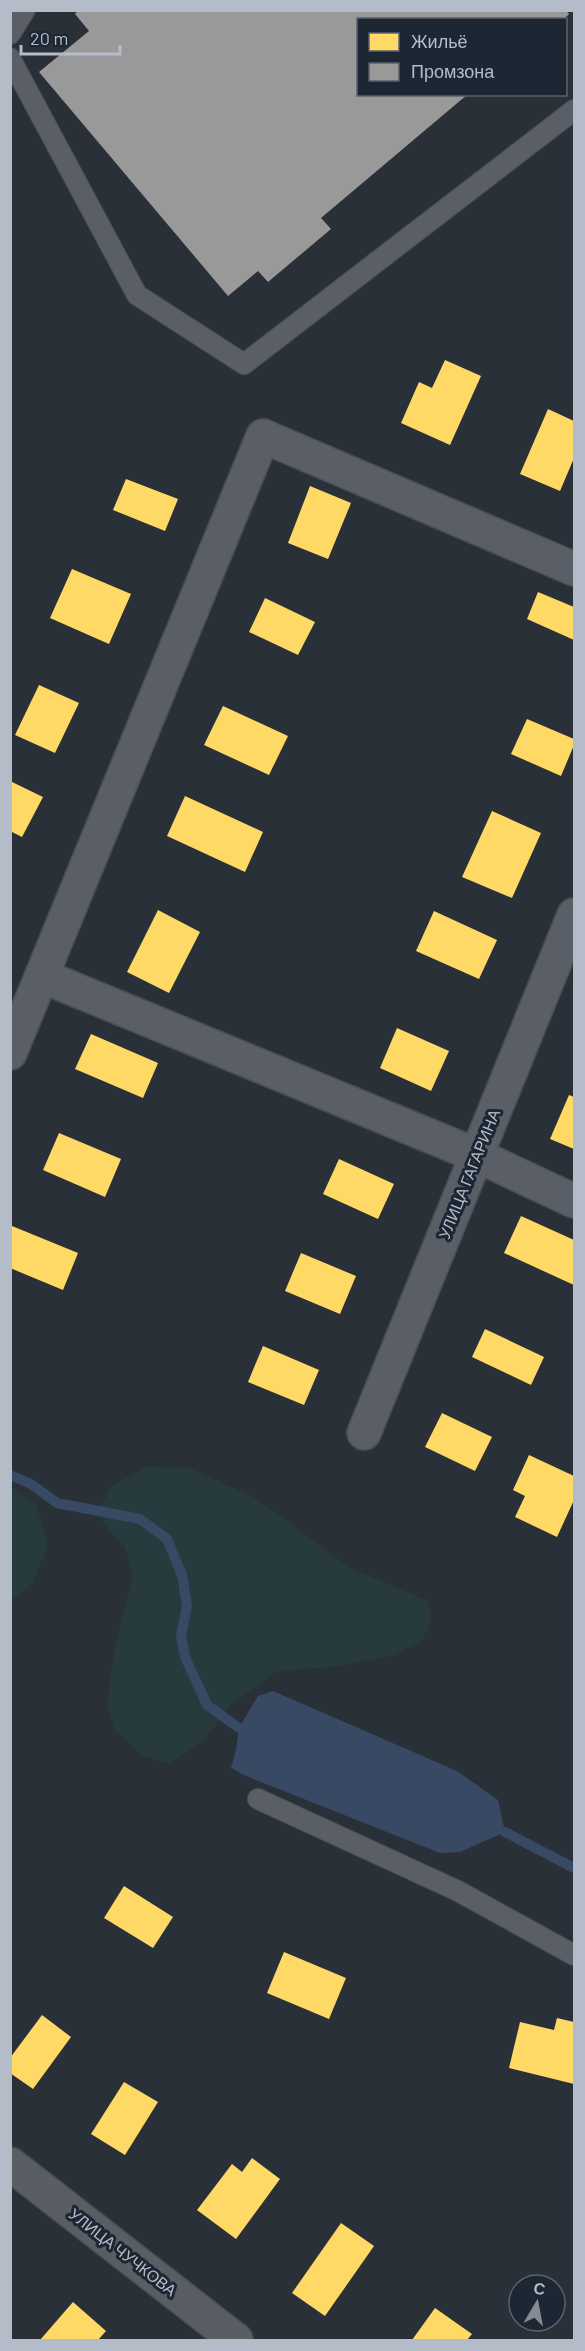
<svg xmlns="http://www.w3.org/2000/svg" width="585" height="2351" viewBox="0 0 585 2351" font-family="Barlow,sans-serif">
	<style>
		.green { fill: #273a3e }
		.water { fill: #384963 }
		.homes { fill: #ffd966 }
		.industry { fill: #999 }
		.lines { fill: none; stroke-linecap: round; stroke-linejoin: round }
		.stream { stroke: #384963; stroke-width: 10 }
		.lane-casing { stroke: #484c53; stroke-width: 22 }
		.street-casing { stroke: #484c53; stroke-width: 36 }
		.secondary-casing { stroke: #484c53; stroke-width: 36 }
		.lane { stroke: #5a5e66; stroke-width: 20 }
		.street { stroke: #5a5e66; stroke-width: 33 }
		.secondary { stroke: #595d64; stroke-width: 33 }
		.labels { text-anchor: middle; stroke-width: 6; stroke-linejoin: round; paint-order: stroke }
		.street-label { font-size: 16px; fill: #b4bcc9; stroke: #1d2633 }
	</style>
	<rect width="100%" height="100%" fill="#2a3038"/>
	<g class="green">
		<polygon points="148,1466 192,1469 257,1499 350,1568 426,1600 432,1616 423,1640 391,1656 331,1667 277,1671 232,1704 204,1740 168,1764 141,1755 114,1729 108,1707 110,1676 116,1643 133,1577 125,1547 104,1524 100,1508 112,1486"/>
		<polygon points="11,1487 36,1504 48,1545 33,1583 11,1600"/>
	</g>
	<polygon class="water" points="273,1691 457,1771 498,1800 505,1832 460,1852 440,1853 246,1776 231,1768 236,1750 239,1728 258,1696"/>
	<g class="homes">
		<polygon points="445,360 481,376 450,445 401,423 419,382 432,388"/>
		<polygon points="548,409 574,421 574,458 560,491 520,474"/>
		<polygon points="126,479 178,499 165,531 113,510"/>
		<polygon points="310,486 351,503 328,559 288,543"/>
		<polygon points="72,569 131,594 109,644 50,618"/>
		<polygon points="538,592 574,607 574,640 527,619"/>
		<polygon points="265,598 315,622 298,655 249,632"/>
		<polygon points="39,685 79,703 55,753 15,735"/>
		<polygon points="223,706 288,736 269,775 204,745"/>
		<polygon points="527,719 574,739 574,745 561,776 511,754"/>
		<polygon points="10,781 43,797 22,837 10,831"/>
		<polygon points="185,796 263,832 245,872 167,836"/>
		<polygon points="492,811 541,833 512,898 462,877"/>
		<polygon points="158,910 200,932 169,993 127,972"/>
		<polygon points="434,911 497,940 479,979 416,951"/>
		<polygon points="397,1028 449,1051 431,1091 380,1068"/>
		<polygon points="91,1034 158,1063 143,1098 75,1069"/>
		<polygon points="569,1095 574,1097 574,1149 550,1139"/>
		<polygon points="59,1133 121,1159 105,1197 43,1170"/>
		<polygon points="339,1159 394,1184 378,1219 323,1194"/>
		<polygon points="521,1216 574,1240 574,1285 504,1253"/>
		<polygon points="12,1226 78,1253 63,1290 10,1268"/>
		<polygon points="301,1253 356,1276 340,1314 285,1291"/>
		<polygon points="485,1329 544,1357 531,1385 472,1357"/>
		<polygon points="263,1346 319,1370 304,1405 248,1382"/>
		<polygon points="442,1413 492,1437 475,1471 425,1447"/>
		<polygon points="529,1455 574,1476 574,1500 557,1537 515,1517 525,1496 513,1490"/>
		<polygon points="124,1886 173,1917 153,1948 104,1918"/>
		<polygon points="284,1952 346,1978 329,2019 267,1993"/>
		<polygon points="42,2015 71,2037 33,2089 10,2073 10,2058"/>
		<polygon points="557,2018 574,2022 574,2084 509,2068 520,2022 554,2030"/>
		<polygon points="124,2082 158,2102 125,2155 91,2134"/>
		<polygon points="252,2158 280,2179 236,2239 197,2210 232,2164 242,2172"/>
		<polygon points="341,2223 374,2246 325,2316 292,2293"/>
		<polygon points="73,2302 106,2331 98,2340 40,2340"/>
		<polygon points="435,2308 472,2334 467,2340 412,2340"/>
	</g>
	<polygon class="industry" points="79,10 566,10 569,14 563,20 358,20 358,94 468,94 321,218 331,229 268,282 258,271 228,296 39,72 89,31 75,14"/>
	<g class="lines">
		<g class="stream">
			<polyline points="10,1475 31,1484 57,1503 140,1519 167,1539 182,1575 187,1606 181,1636 185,1657 207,1705 239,1728"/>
			<polyline points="505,1832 574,1868"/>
		</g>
		<g class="lane-casing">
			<g id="lane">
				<polyline points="10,34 25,10"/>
				<polyline points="10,58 137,295 244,364 574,110"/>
				<polyline points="258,1799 458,1891 574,1955"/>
			</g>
		</g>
		<g class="street-casing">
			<g id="street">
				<polyline points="42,976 476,1155 574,1201"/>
				<polyline points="10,1053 263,436 574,569"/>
				<polyline points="364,1433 574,915"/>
			</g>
		</g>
		<g class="secondary-casing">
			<polyline id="secondary" points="10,2164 236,2340"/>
		</g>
		<use href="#lane" class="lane"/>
		<use href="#street" class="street"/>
		<use href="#secondary" class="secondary"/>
	</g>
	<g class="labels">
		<g class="street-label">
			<text transform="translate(469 1174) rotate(-68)" y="6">УЛИЦА ГАГАРИНА</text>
			<text transform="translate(123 2252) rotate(38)" y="6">УЛИЦА ЧУЧКОВА</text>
		</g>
	</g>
	<rect width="585" height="2351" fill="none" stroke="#b4bcc9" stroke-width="24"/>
	<rect x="357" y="18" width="210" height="78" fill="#1d2633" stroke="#59626f" stroke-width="1.5"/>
	<rect x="369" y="33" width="30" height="18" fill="#ffd966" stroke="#59626f" stroke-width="1.5"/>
	<text x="411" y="48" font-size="18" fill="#b4bcc9">Жильё</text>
	<rect x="369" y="63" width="30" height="18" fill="#999999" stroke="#59626f" stroke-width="1.5"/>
	<text x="411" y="78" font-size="18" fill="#b4bcc9">Промзона</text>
	<g transform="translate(537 2303) rotate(10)"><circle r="28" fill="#1d2633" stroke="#59626f" stroke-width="1.5"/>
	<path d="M0-4.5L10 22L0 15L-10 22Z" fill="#848b96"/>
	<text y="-9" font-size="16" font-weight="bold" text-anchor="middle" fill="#b4bcc9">С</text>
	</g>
	<path d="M21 45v9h99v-9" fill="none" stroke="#b4bcc9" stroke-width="3"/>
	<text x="30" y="45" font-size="18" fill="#b4bcc9" stroke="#1d2633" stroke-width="4.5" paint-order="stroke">20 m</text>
</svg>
